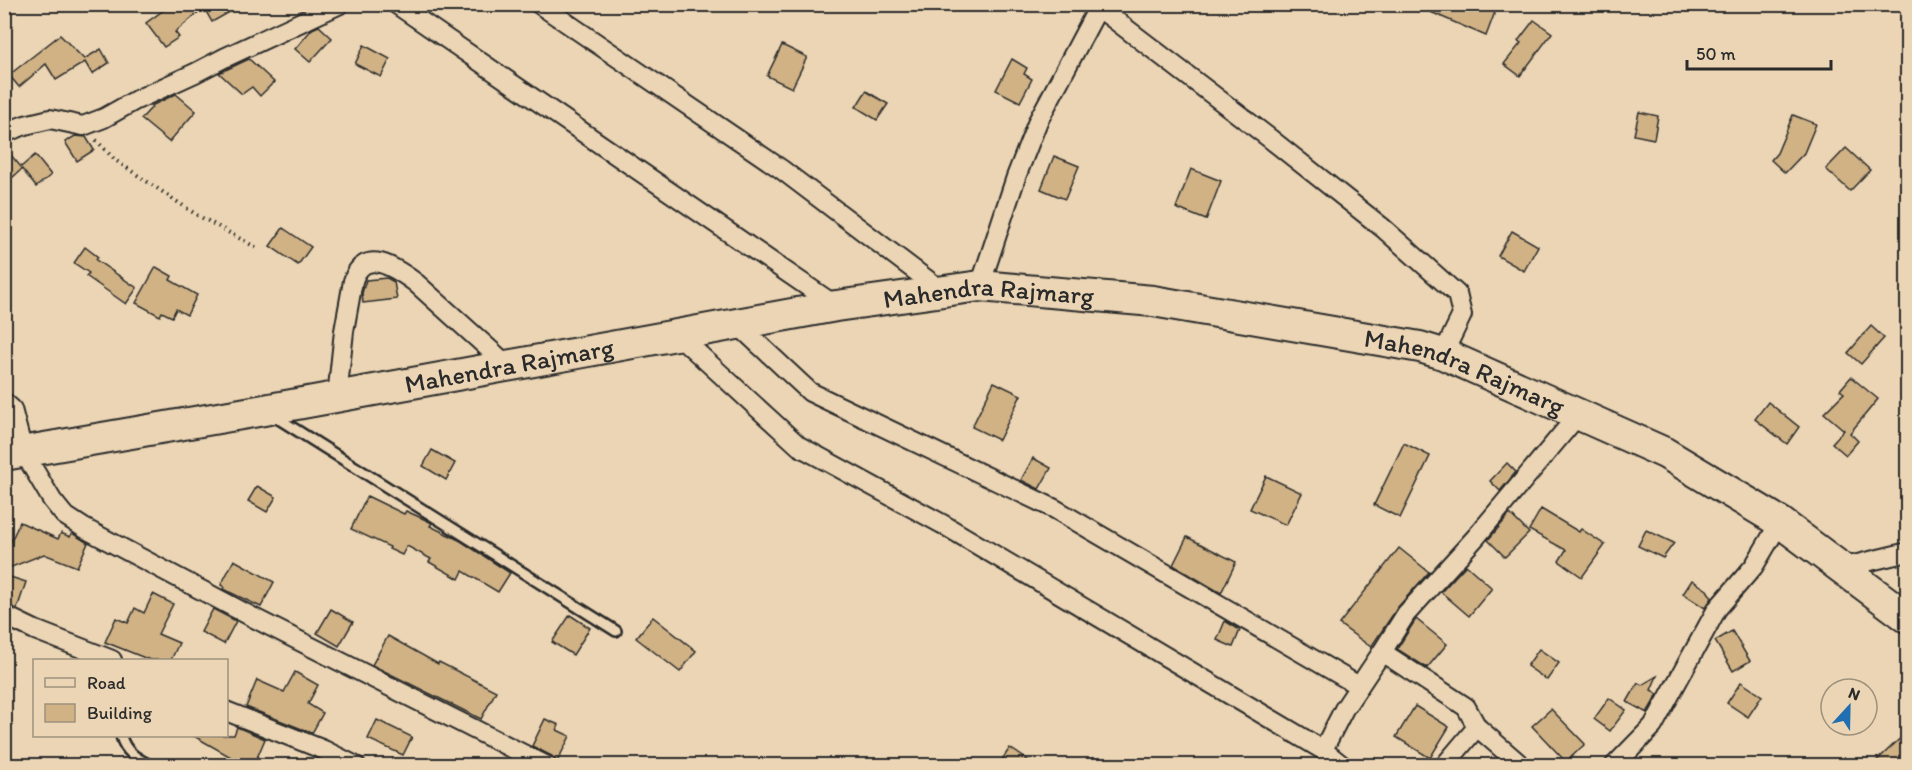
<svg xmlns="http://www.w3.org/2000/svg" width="1912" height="770" viewBox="0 0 1912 770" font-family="Itim,sans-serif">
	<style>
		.building { fill: #d0b285; stroke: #2b2b2b; stroke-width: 1.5 }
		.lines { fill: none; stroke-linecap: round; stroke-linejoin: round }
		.service-casing { stroke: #2b2b2b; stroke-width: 14 }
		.minor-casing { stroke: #2b2b2b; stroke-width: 22 }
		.trunk-casing { stroke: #2b2b2b; stroke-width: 34 }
		.path { stroke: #2b2b2b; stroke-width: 4; stroke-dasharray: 1.5 4.5; stroke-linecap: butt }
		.service { stroke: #ebd5b4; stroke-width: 9 }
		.minor { stroke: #ebd5b4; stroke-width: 18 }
		.trunk { stroke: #ebd5b4; stroke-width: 30 }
		.labels { text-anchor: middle; stroke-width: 5; stroke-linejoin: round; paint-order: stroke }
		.street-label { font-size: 26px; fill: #2b2b2b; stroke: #ebd5b4 }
	</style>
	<rect width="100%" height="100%" fill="#ebd5b4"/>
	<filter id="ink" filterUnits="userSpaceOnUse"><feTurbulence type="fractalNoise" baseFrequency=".0167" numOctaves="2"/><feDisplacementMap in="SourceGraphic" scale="12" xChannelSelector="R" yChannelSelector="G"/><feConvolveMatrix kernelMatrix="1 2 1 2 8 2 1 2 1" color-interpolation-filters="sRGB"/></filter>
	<g filter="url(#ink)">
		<g class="building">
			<polygon points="172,4 244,4 212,22 204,8 175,32 179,37 164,47 146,23"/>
			<polygon points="1412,4 1477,4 1495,12 1486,36"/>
			<polygon points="1534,20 1552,33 1520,76 1504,64 1521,43 1518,41"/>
			<polygon points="319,26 332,38 310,62 295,49 312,29"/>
			<polygon points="60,35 84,59 101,49 109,63 92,74 85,62 56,80 46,64 19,87 9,75"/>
			<polygon points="364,45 390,59 381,77 355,64"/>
			<polygon points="782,45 807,57 792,88 767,76"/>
			<polygon points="249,59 274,82 260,96 252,87 242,94 219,73"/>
			<polygon points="1012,59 1027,68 1024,74 1032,79 1020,102 996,90"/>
			<polygon points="866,91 888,104 877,120 856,107"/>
			<polygon points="176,94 196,111 169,142 141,119 152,107 151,106"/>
			<polygon points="1639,112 1658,116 1654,139 1634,135"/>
			<polygon points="1793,115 1816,124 1804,153 1785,173 1771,160 1777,153"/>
			<polygon points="75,136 86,137 94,150 77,161 65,142"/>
			<polygon points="4,147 21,167 35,155 51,175 36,187 22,169 4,185"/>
			<polygon points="1846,148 1870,170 1850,191 1826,169"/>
			<polygon points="1054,156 1079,166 1065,199 1041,189"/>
			<polygon points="1191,169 1221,181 1206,220 1176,208"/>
			<polygon points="283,228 311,247 298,265 270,246"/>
			<polygon points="1512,231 1538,246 1524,271 1498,256"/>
			<polygon points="85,247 98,257 96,260 137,288 126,304 86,276 89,273 74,263"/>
			<polygon points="156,267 172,276 170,280 197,295 187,315 176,309 172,317 162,312 160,316 136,303"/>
			<polygon points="387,278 394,282 397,299 363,303 362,293 366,280"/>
			<polygon points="1871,326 1884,338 1861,364 1848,353"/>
			<polygon points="1851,377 1878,399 1850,433 1858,441 1846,455 1832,443 1844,430 1824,413 1844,393 1840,390"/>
			<polygon points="994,382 1021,395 999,440 972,427"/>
			<polygon points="1768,402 1799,427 1787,444 1755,419"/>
			<polygon points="1404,443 1430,456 1400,518 1374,505"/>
			<polygon points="432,450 455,463 446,480 423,466"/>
			<polygon points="1033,458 1051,468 1039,489 1021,480"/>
			<polygon points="1507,463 1516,472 1500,491 1490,481"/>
			<polygon points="1266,476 1302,493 1286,525 1250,509"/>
			<polygon points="257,486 276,497 267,512 248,501"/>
			<polygon points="367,496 404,514 406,511 426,520 432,523 430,526 461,541 510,573 498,592 463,571 459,579 429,562 431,559 407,546 402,555 389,549 390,547 351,529"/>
			<polygon points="1541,509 1579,532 1581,529 1605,545 1582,577 1559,561 1566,550 1529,530"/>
			<polygon points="1510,514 1529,533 1505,557 1488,540"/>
			<polygon points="20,522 58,539 61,533 70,537 72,533 88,543 77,567 44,554 4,570 4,556"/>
			<polygon points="1646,530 1674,543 1663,558 1638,546"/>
			<polygon points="1187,537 1236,562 1221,593 1173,565"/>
			<polygon points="1399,548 1429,572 1398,607 1371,647 1339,624"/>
			<polygon points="234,560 274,582 261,607 223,589 224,587 221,585"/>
			<polygon points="1466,565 1492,588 1469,616 1441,592"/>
			<polygon points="4,575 26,582 17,609 4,604"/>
			<polygon points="1692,580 1707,590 1712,598 1705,608 1683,594"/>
			<polygon points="153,594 173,604 158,634 179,643 171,660 150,660 105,642 116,618 128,623 135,608 144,613"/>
			<polygon points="213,609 236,621 224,644 201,632"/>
			<polygon points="331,609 353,622 339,646 317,633"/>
			<polygon points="570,615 590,628 573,655 552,642"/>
			<polygon points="653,617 696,651 680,672 636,638"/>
			<polygon points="1416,619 1447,644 1427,668 1397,649"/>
			<polygon points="1225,621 1240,630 1233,647 1217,640"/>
			<polygon points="1732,631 1750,661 1733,671 1715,641"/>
			<polygon points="388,636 438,664 439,662 496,691 481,719 372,665"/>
			<polygon points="1539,649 1559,663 1547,680 1527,666"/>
			<polygon points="295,672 318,685 308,704 323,713 312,733 246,707 257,680 284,692"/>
			<polygon points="1657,676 1651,690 1658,694 1647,713 1627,702 1638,683 1642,685"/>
			<polygon points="1741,682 1762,696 1748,717 1727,703"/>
			<polygon points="1609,698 1626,710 1610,731 1594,719"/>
			<polygon points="1415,706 1449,727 1430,758 1396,737"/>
			<polygon points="1551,709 1585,744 1566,762 1532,726"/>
			<polygon points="545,719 559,725 557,730 570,736 557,762 552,756 532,746"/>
			<polygon points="377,720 412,737 403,755 368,739"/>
			<polygon points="237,727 265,739 254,765 240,765 229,761 231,757 192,735 234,735"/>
			<polygon points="1908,731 1908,765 1872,765"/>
			<polygon points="1010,748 1035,765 998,765"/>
		</g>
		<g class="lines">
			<g class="service-casing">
				<g id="service">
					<polyline points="274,416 616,631"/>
					<path d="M121 736C125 752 137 759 152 766"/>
				</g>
			</g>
			<g class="minor-casing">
				<g id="minor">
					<polyline points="396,4 836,306"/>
					<polyline points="539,4 781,169 942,291"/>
					<polyline points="1094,4 1268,137 1383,228 1457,294 1462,315 1443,354"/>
					<polyline points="4,133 25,125 50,119 83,126 104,118 136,100 195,73 224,58 340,4"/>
					<polyline points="980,286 1016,177 1038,121 1098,8"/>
					<polyline points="737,324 810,392 1055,509 1359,686"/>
					<polyline points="678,335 799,446 944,525 1323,750"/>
					<path d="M337 397 344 331 353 281C364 246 396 268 416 283L508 366"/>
					<polyline points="4,402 12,409 23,451 52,500 64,515 84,528 256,619 547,766"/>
					<polyline points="1841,568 1908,552"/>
					<polyline points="4,615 35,630 112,660"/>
					<polyline points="226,711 324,750 356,766"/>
					<polyline points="1343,766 1323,750 1344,709 1382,652"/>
					<polyline points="1444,766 1477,727"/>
					<polyline points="1522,766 1477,727 1466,707 1382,652 1406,614 1476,537 1578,415"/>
					<polyline points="1614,766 1653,726 1717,609 1754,566 1780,522"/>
				</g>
			</g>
			<g class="trunk-casing">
				<g id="trunk">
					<path id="s1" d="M4 455 264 410 836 306 980 286 1153 301 1420 347 1443 354 1665 453 1780 522 1908 618"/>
				</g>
			</g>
			<polyline class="path" points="96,140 115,160 197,215 259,249"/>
			<use href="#service" class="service"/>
			<use href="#minor" class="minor"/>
			<use href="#trunk" class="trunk"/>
		</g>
	</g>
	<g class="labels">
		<g class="street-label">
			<text dy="9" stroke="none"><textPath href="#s1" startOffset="999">Mahendra Rajmarg</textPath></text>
			<text dy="9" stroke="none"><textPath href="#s1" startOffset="513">Mahendra Rajmarg</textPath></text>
			<text dy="9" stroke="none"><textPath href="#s1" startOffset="1485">Mahendra Rajmarg</textPath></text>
		</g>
	</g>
	<rect width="1912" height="770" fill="none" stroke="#ebd5b4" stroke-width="24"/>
	<rect x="12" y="12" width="1888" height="746" fill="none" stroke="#2b2b2b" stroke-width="2" filter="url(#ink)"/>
	<rect x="33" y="659" width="195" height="78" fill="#ebd5b4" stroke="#9e917d" stroke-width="1.5"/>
	<rect x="45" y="678" width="30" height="9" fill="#ebd5b4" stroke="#9e917d" stroke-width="1.5"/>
	<text x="87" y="689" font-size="18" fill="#2b2b2b">Road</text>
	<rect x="45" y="704" width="30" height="18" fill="#d0b285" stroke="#9e917d" stroke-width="1.5"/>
	<text x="87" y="719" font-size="18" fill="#2b2b2b">Building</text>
	<g transform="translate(1849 707) rotate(22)"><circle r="28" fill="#ebd5b4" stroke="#9e917d" stroke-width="1.5"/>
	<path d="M0-4.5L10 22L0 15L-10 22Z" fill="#1f6fb2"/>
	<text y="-9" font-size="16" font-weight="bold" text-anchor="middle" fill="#2b2b2b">N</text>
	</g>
	<path d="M1687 60v9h144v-9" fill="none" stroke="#2b2b2b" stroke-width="3"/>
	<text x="1696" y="60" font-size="18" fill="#2b2b2b" stroke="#ebd5b4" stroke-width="4.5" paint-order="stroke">50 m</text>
</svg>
